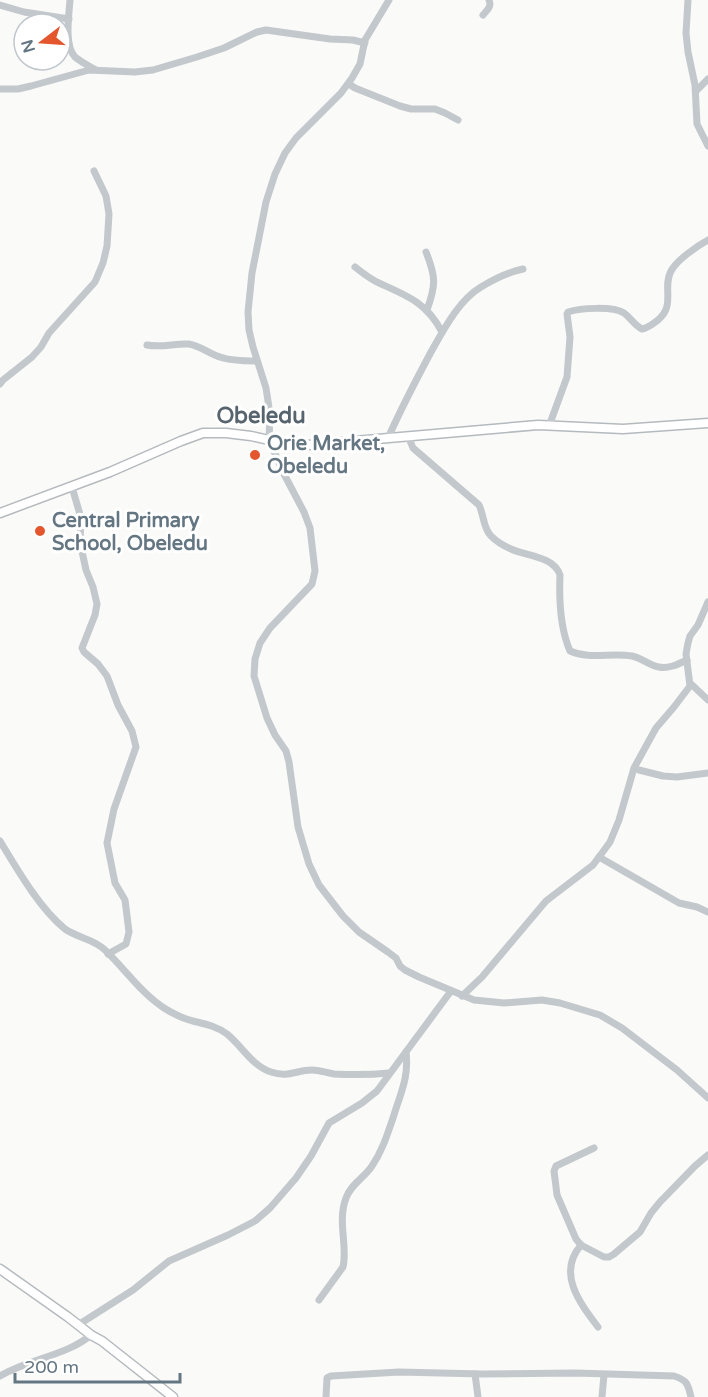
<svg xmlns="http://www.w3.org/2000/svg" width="708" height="1397" viewBox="0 0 708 1397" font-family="'Varela Round',sans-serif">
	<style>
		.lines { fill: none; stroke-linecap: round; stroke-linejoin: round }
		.major-casing { stroke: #b5babe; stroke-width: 11 }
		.minor { stroke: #c3c8cc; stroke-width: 7 }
		.major { stroke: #fff; stroke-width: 8 }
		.poi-dot { fill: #e4572e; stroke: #fff; stroke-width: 2 }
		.labels { text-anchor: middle; stroke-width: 6; stroke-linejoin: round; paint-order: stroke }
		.poi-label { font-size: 20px; font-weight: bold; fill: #657683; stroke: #fff; text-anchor: start }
		.quarter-label { font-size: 22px; font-weight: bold; fill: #57646e; stroke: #fff }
	</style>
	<rect width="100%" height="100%" fill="#fafaf8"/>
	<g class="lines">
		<g class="major-casing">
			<g id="major">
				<polyline points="0,513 110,472 181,441 203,433 226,433 251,436 282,443 308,445 538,425 623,429 708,423"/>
				<polyline points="0,1269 68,1317 91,1335 102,1341 173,1397"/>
			</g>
		</g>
		<g class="minor">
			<path d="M70 0C69 15 64 46 75 57 81 62 89 66 96 70"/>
			<polyline points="389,0 365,40 360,64 352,78 341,93 296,138 285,153 275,174 266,202 252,273 248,312 249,330 253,347 266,388 270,414 269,440 284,474 304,512 310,528 315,571 312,584 270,628 260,643 255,659 254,676 267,718 275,735 286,751 289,762 298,827 309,864 319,885 343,916 359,932 388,952 396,958 400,966 405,970 419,977 474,1000 504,1003 542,1000 560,1003 600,1015 622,1028 677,1070 708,1098"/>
			<polyline points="688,0 686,33 688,52 695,85 697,124 708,146"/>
			<polyline points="0,5 24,12 69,19"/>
			<path d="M483 15C487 10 492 7 489 0"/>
			<polyline points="349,84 355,88 400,106 411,109 435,109 445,113 458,120"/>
			<polyline points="0,89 18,89 31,86 89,70 135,72 153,70 197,57 224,48 257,32 266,30 330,39 353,40 365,43"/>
			<polyline points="696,91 708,79"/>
			<path d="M426 252C436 277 436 285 427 310"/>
			<path d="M355 267C363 273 370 279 379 283 408 296 427 303 442 332"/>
			<path d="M147 345C162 348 175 343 189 344 201 346 209 354 220 357 231 361 245 361 257 361"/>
			<polyline points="0,384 3,380 32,357 41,347 49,333 95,282 103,263 107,246 109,214 106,196 94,171"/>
			<path d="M549 426 567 377 570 337 567 314 568 312C580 308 613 306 624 313 631 318 634 325 642 329 648 328 653 324 658 320 676 305 662 288 671 271 677 260 697 246 708 240"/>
			<path d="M408 436 413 448 479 505C484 515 483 528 491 536 496 541 504 546 511 549 526 556 554 556 560 575 559 599 560 628 570 651 590 660 611 652 632 656 642 658 650 666 659 667 669 669 678 664 687 660"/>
			<path d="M388 438C401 409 416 380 431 352 444 329 459 300 481 287 494 279 509 272 523 269"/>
			<polyline points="72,487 81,518 80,542 86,570 93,587 97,604 95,615 82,648 84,652 98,664 107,676 118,705 132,731 136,747 114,809 107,843 115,883 125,900 129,932 126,944 108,954"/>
			<polyline points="690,683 708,700"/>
			<polyline points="639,770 663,776 677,777 708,773"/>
			<path d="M0 841C17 869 40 909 65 929 78 938 94 939 105 950 125 969 141 993 164 1008 172 1013 184 1019 193 1021 205 1024 216 1026 227 1034 242 1046 252 1066 271 1072 289 1078 296 1070 312 1070 319 1070 327 1073 334 1074 353 1075 370 1075 389 1073"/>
			<polyline points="599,857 679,903 697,907 708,912"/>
			<polyline points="462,996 482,977 546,901 593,865 602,853 610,842 619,820 634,768 656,728 674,707 690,686 686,654 688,643 690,636 698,625 708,602"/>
			<polyline points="594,1148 556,1166 554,1171 557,1195 576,1239 581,1245 604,1257 609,1257 614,1254 640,1232 651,1213 660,1202 695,1166 708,1155"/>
			<path d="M581 1245C557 1273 579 1302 598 1327"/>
			<path d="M319 1300 343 1267C348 1246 337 1222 346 1198 351 1184 364 1178 372 1166 383 1150 388 1132 394 1115 401 1092 409 1077 406 1052"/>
			<polyline points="78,1325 133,1290 169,1261 228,1235 255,1221 270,1208 296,1178 311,1156 329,1123 362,1103 377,1091 451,991"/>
			<polyline points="475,1374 478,1397"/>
			<path d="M0 1376C28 1359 66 1356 91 1335"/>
			<path d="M326 1397 327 1378 331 1376 399 1372 482 1374 575 1373 674 1376C687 1380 688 1384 691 1397"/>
			<polyline points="602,1397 604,1375"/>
		</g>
		<use href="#major" class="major"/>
	</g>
	<g class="poi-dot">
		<circle cx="255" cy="455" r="6"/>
		<circle cx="40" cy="531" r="6"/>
	</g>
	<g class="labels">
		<g class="poi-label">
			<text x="267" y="450">Orie Market,<tspan x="267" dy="23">Obeledu</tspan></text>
			<text x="52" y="527">Central Primary<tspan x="52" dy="23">School, Obeledu</tspan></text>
		</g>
		<g class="quarter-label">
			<text x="261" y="423">Obeledu</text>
		</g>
	</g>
	<g transform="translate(42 42) rotate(253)"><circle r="28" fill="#ffffff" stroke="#c1c8cd" stroke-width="1.5"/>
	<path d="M0-4.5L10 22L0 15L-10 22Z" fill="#e4572e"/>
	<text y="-9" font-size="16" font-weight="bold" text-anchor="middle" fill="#657683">N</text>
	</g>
	<path d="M15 1373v9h165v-9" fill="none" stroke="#657683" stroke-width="3"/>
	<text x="24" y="1373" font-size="18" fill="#657683" stroke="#ffffff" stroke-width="4.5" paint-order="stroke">200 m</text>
</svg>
